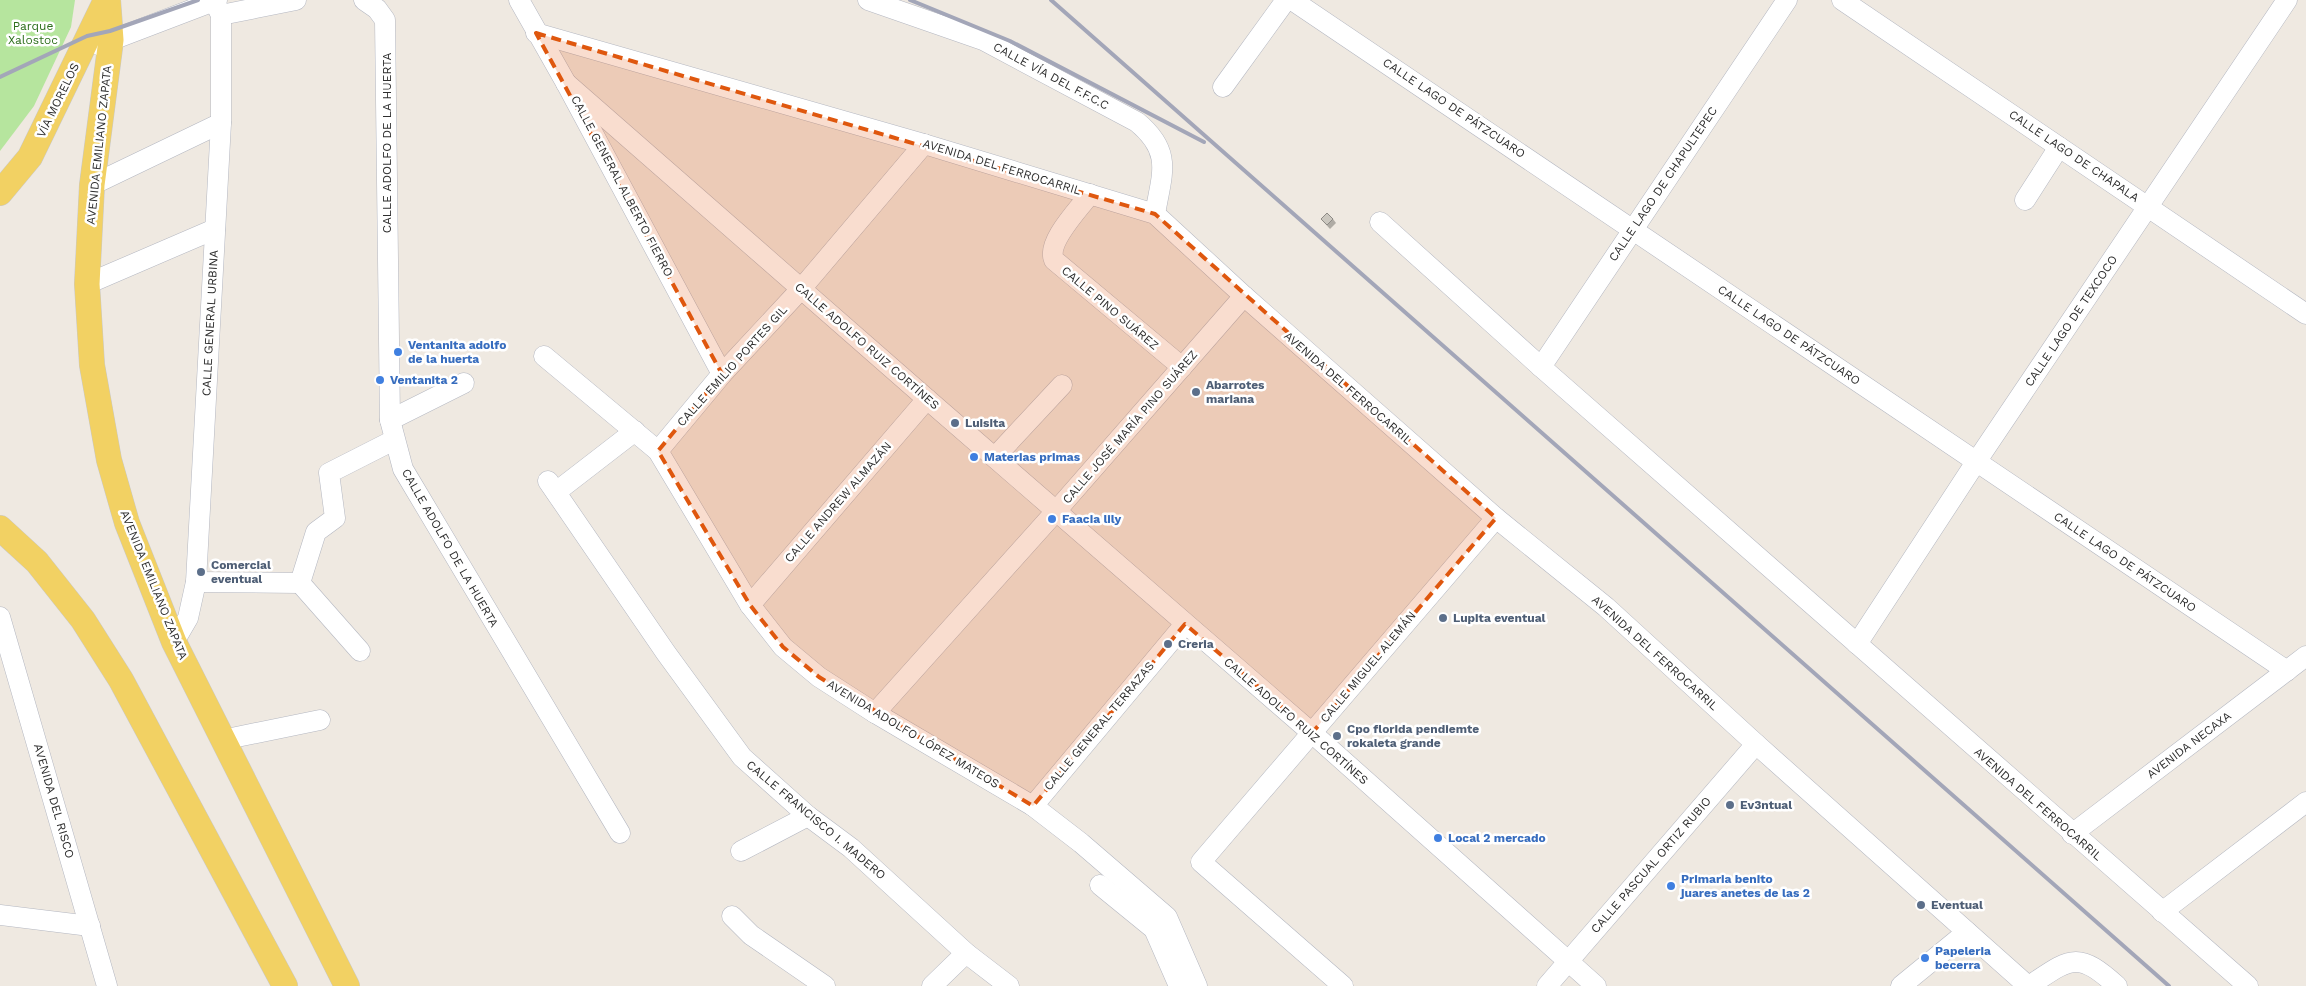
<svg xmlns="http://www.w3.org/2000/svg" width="2306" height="986" viewBox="0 0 2306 986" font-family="'Work Sans',sans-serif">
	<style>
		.green { fill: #b6e59e }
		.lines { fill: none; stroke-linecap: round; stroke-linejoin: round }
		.minor-casing { stroke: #b4b7c1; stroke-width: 21 }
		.major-casing { stroke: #c9c9c9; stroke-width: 26 }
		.minor { stroke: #fff; stroke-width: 20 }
		.major { stroke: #f2d163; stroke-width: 25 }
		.rail { stroke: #a3a6b8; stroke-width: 4 }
		.wall { fill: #afaba4 }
		.building { fill: #cbc7bf; stroke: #8e8b86 }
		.marked { fill: #df570e; fill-opacity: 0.2; stroke: #df570e; stroke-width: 4; stroke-dasharray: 10 6; stroke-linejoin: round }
		.shop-dot { fill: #3f7fe0; stroke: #fff; stroke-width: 2 }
		.service-dot { fill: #5c6f8a; stroke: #fff; stroke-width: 2 }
		.labels { text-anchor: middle; stroke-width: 5; stroke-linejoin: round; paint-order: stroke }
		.park-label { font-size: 12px; fill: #2c6e1b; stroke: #fff }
		.street-label { font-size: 12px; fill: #2e2e2e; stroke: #fff }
		.shop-label { font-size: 12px; font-weight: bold; fill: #366cbe; stroke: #fff; text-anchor: start }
		.service-label { font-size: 12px; font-weight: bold; fill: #4e5e75; stroke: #fff; text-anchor: start }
	</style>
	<rect width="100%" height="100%" fill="#efe9e1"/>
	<polygon class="green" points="0,0 75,0 71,27 34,106 0,151"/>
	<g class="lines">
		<g class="minor-casing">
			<g id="minor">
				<polyline points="364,0 377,9 385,20 390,420 403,469 620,833"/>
				<polyline points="519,0 566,83 722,374"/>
				<path d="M868 0 983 40 1137 122C1173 152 1162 173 1155 214"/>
				<polyline points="1292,0 2287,671"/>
				<polyline points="1842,0 2306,314"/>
				<polyline points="221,15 296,0"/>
				<polyline points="536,33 924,144 1155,214 1244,296 1496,518 1606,607 1756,744 2028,986"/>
				<polyline points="99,45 217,0"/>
				<polyline points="566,83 927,399 1312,733 1596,986"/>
				<polyline points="1223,87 1286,0"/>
				<polyline points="92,185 221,123"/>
				<path d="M1090 194C1079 209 1046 242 1054 260L1182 367"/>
				<polyline points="2025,200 2059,147"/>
				<polyline points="1380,222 1541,367 2248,986"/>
				<polyline points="87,284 215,229"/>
				<polyline points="544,356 658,451 750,605 783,647 819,677 875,713 1033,806 1081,843 1167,917 1197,986"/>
				<polyline points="1541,367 1787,0"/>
				<polyline points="390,420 464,383"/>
				<polyline points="658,451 722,374 801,289 924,144"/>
				<polyline points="995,457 1062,385"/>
				<polyline points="548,481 666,653 742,757 808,816 851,848 966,953 1009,986"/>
				<polyline points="556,492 635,431"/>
				<polyline points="196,582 300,583"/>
				<polyline points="300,583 316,532 335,518 329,473 394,440"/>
				<polyline points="300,583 360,651"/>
				<polyline points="750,605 927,399"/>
				<polyline points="0,617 107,986"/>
				<polyline points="174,642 188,618 196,582 221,123 221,15 214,1"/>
				<polyline points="1857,644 1976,462 2287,0"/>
				<polyline points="875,713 1057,510 1244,296"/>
				<polyline points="222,740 320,720"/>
				<polyline points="1033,806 1185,624"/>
				<polyline points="2072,834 2306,656"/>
				<polyline points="741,851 808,816"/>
				<polyline points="1100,885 1154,929 1179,986"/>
				<polyline points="2162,912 2306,802"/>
				<polyline points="0,915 90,926"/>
				<polyline points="732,916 751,935 825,986"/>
				<polyline points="932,986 966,953"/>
				<polyline points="1343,986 1201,862 1496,518"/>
				<polyline points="1547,986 1756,744"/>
				<polyline points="1901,986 1967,932"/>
				<path d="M2029 986C2071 958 2077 950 2117 986"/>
			</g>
		</g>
		<g class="major-casing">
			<g id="major">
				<polyline points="108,0 111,40 92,185 87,284 92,365 109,460 127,523 174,642 347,986"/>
				<polyline points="0,193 30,157 106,0"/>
				<polyline points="0,528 37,562 83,620 121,680 285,986"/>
			</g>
		</g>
		<use href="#minor" class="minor"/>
		<use href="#major" class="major"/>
		<g class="rail">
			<polyline points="910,0 1010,41 1204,142"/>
			<polyline points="1051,0 2169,986"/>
			<polyline points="0,77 87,36 110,31 198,0"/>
		</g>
	</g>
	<polygon class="wall" points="1321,219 1333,219 1336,223 1330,229"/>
	<polygon class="building" points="1327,213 1333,219 1327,225 1321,219"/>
	<path class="marked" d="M536 33 1155 214 1496 518 1312 733 1185 624 1033 806 819 677 783 647 750 605 658 451 722 374Z"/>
	<g class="shop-dot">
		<circle cx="398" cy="352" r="5"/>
		<circle cx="380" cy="380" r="5"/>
		<circle cx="974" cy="457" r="5"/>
		<circle cx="1052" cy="519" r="5"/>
		<circle cx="1438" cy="838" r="5"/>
		<circle cx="1671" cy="886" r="5"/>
		<circle cx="1925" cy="958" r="5"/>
	</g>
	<g class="service-dot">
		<circle cx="1196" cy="392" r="5"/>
		<circle cx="955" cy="423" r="5"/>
		<circle cx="201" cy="572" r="5"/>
		<circle cx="1443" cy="618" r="5"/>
		<circle cx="1168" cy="644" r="5"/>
		<circle cx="1337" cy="736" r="5"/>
		<circle cx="1730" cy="805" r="5"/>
		<circle cx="1921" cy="905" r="5"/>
	</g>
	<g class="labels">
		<g class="park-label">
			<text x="33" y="30">Parque<tspan x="33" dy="14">Xalostoc</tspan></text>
		</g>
		<g class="street-label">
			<text transform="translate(1051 76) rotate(28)" y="4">CALLE VÍA DEL F.F.C.C</text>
			<text transform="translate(58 100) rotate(-64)" y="4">VÍA MORELOS</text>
			<text transform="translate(1454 108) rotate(34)" y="4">CALLE LAGO DE PÁTZCUARO</text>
			<text transform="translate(387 143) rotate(-90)" y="4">CALLE ADOLFO DE LA HUERTA</text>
			<text transform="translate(99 145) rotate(-84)" y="4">AVENIDA EMILIANO ZAPATA</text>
			<text transform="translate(2074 156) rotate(34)" y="4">CALLE LAGO DE CHAPALA</text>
			<text transform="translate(1002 167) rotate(17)" y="4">AVENIDA DEL FERROCARRIL</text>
			<text transform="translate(1663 184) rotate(-56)" y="4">CALLE LAGO DE CHAPULTEPEC</text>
			<text transform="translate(622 186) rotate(62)" y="4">CALLE GENERAL ALBERTO FIERRO</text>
			<text transform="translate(1110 308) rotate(40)" y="4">CALLE PINO SUÁREZ</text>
			<text transform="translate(2071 321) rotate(-56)" y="4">CALLE LAGO DE TEXCOCO</text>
			<text transform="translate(210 323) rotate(-87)" y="4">CALLE GENERAL URBINA</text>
			<text transform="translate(1789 335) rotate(34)" y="4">CALLE LAGO DE PÁTZCUARO</text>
			<text transform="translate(867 346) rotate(41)" y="4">CALLE ADOLFO RUIZ CORTÍNES</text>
			<text transform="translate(732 366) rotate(-48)" y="4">CALLE EMILIO PORTES GIL</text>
			<text transform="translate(1348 388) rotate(41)" y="4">AVENIDA DEL FERROCARRIL</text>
			<text transform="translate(1130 427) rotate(-49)" y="4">CALLE JOSÉ MARÍA PINO SUÁREZ</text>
			<text transform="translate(838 502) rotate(-49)" y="4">CALLE ANDREW ALMAZÁN</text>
			<text transform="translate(450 548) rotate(60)" y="4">CALLE ADOLFO DE LA HUERTA</text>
			<text transform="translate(2125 562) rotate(34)" y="4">CALLE LAGO DE PÁTZCUARO</text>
			<text transform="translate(154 585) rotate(68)" y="4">AVENIDA EMILIANO ZAPATA</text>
			<text transform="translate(1655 653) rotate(42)" y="4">AVENIDA DEL FERROCARRIL</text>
			<text transform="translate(1368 667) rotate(-50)" y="4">CALLE MIGUEL ALEMÁN</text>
			<text transform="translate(1296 721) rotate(41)" y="4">CALLE ADOLFO RUIZ CORTÍNES</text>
			<text transform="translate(1099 726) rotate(-50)" y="4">CALLE GENERAL TERRAZAS</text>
			<text transform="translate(913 734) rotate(31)" y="4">AVENIDA ADOLFO LÓPEZ MATEOS</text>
			<text transform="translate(2189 745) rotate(-37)" y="4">AVENIDA NECAXA</text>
			<text transform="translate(54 801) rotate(74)" y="4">AVENIDA DEL RISCO</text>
			<text transform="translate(2038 804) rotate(41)" y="4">AVENIDA DEL FERROCARRIL</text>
			<text transform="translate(816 820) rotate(40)" y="4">CALLE FRANCISCO I. MADERO</text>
			<text transform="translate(1651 865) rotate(-49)" y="4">CALLE PASCUAL ORTIZ RUBIO</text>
		</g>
		<g class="shop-label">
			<text x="408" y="349">Ventanita adolfo<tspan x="408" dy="14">de la huerta</tspan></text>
			<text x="390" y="384">Ventanita 2</text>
			<text x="984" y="461">Materias primas</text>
			<text x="1062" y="523">Faacia lily</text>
			<text x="1448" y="842">Local 2 mercado</text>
			<text x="1681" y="883">Primaria benito<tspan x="1681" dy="14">juares anetes de las 2</tspan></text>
			<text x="1935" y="955">Papeleria<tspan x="1935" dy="14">becerra</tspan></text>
		</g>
		<g class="service-label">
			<text x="1206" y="389">Abarrotes<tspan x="1206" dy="14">mariana</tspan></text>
			<text x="965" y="427">Luisita</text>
			<text x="211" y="569">Comercial<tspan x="211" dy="14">eventual</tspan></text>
			<text x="1453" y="622">Lupita eventual</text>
			<text x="1178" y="648">Creria</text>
			<text x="1347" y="733">Cpo florida pendiemte<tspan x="1347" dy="14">rokaleta grande</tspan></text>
			<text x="1740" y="809">Ev3ntual</text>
			<text x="1931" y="909">Eventual</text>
		</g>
	</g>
</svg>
